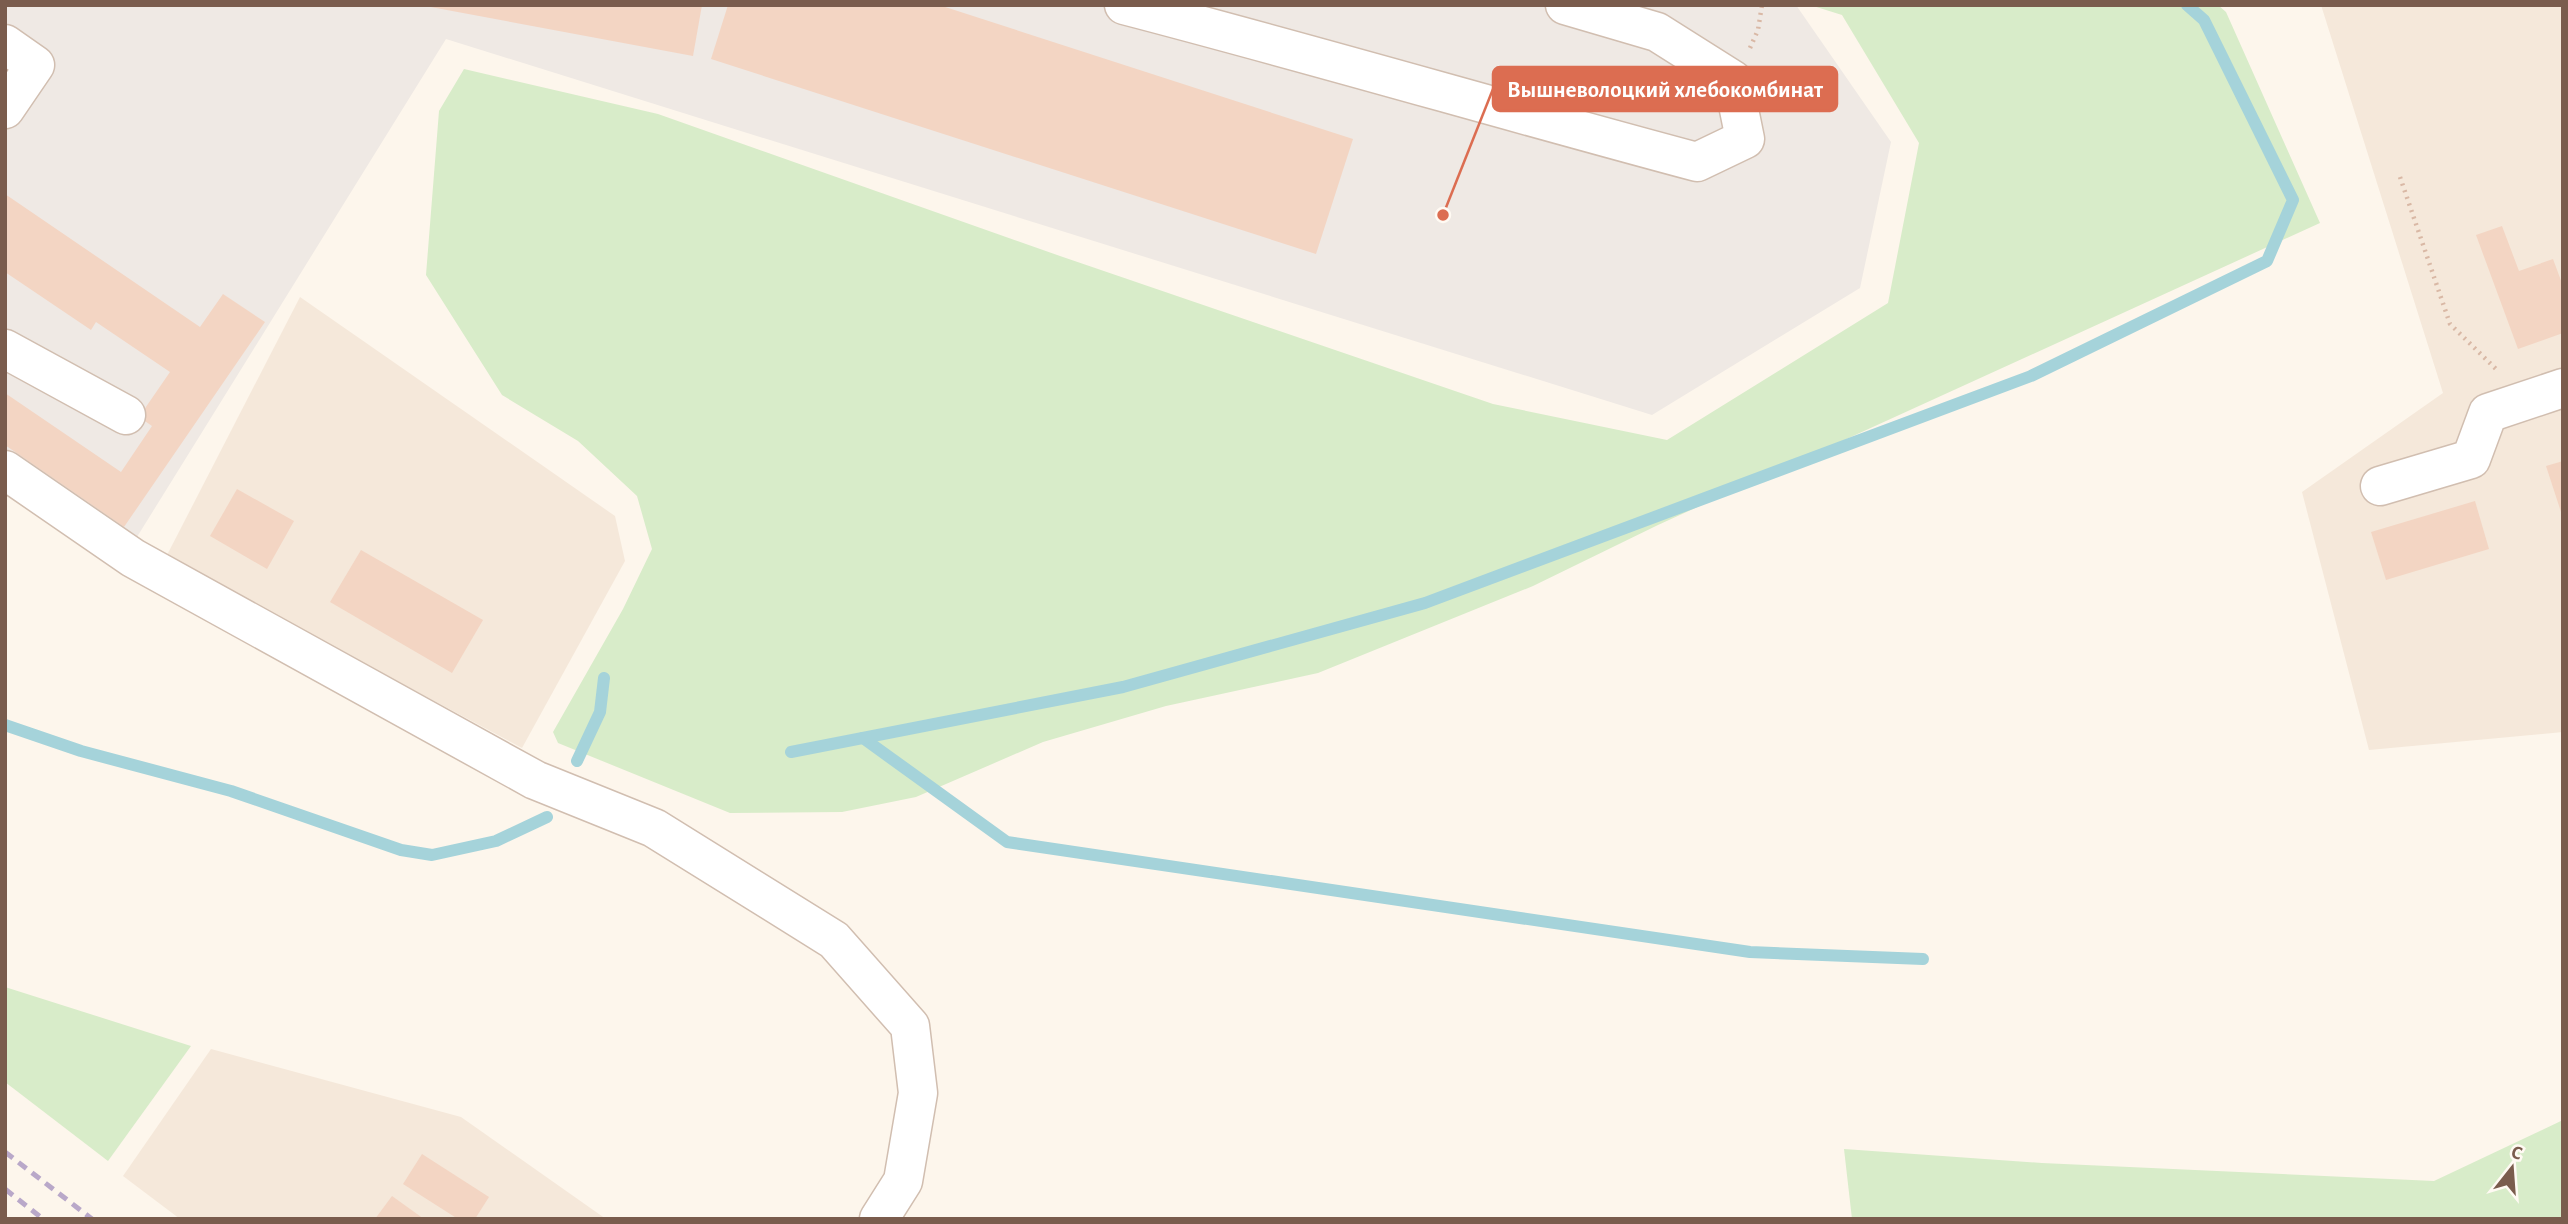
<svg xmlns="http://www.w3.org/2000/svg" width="2568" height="1224" viewBox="0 0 2568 1224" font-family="'Alegreya Sans',sans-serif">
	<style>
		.residential { fill: #f5e8da }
		.industrial { fill: #efe9e4 }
		.green { fill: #d8ecc9 }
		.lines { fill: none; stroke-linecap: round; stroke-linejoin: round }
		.stream { stroke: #a5d3da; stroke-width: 12 }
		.building { fill: #f3d5c3 }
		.minor-casing { stroke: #d1beb0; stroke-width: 41 }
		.path { stroke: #d9b8a5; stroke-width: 4.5; stroke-dasharray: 2 5; stroke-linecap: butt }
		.minor { stroke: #fff; stroke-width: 38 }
		.rail { stroke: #b9a8c9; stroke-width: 5; stroke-dasharray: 10 7; stroke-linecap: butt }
		.leader { fill: none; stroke: #dc6d51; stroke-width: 2.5 }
		.callout-dot { fill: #dc6d51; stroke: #fffaf3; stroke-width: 2.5 }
		.callout { fill: #dc6d51; stroke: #dc6d51; stroke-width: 2.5 }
		.callout-label { font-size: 23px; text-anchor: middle; font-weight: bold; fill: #fff }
	</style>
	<rect width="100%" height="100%" fill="#fdf6ec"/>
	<g class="residential">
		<polygon points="2321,5 2563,5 2563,732 2369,750 2302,492 2443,393"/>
		<polygon points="300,297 615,516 625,561 522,748 166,557"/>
		<polygon points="211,1049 461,1117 606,1219 180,1219 123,1176"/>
	</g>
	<polygon class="industrial" points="5,5 1796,5 1891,142 1860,288 1652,415 446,39 132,545 5,457"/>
	<g class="green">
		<polygon points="1810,5 2218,5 2226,12 2320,223 1658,525 1533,586 1318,673 1166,706 1043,742 916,797 842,812 730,813 558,743 553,732 623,609 652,549 637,496 578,441 502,395 426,275 439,111 464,69 658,114 1060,256 1493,404 1667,440 1888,303 1919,143 1842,15"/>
		<polygon points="5,987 191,1046 108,1161 5,1082"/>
		<polygon points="2563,1120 2563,1219 1852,1219 1844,1149 2042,1163 2434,1181"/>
	</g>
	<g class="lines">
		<g class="stream">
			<polyline points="5,725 81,751 231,791 401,850 432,855 496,841 547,817"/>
			<polyline points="863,738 1007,842 1750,952 1923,959"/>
			<polyline points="791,752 1123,687 1425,603 2031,376 2267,261 2293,200 2204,20 2187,5"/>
			<polyline points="577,761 600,712 604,678"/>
		</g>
	</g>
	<g class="building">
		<polygon points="420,5 702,5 693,56"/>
		<polygon points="728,5 939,5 1353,139 1316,254 711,59"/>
		<polygon points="5,194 200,327 223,294 265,322 124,527 5,445 5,393 121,472 152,426 139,417 170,372 96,322 91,330 5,272"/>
		<polygon points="2502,226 2519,271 2553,259 2563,286 2563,333 2518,349 2476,235"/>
		<polygon points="2563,461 2563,515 2562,515 2546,466"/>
		<polygon points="237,489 294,521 267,569 210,536"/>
		<polygon points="2475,501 2489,549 2386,580 2371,532"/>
		<polygon points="361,550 483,620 452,673 330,602"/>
		<polygon points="422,1154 489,1197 475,1219 458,1219 403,1184"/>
		<polygon points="392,1196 424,1219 375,1219"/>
	</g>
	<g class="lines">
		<g class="minor-casing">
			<g id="minor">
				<path d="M1124 5C1316 55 1506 111 1697 162L1745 139 1733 80 1657 32 1565 5"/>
				<polyline points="5,44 35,65 5,109"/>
				<polyline points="5,349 126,415"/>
				<polyline points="5,470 133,558 535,780 654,828 834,940 910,1026 918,1093 903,1181 879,1219"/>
				<polyline points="2380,486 2471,459 2488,413 2563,388"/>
			</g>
		</g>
		<g class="path">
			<polyline points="1750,48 1758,30 1762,5"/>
			<polyline points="2400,177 2450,324 2496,369"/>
		</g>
		<use href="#minor" class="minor"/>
		<g class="rail">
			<polyline points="5,1152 92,1219"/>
			<polyline points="5,1189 43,1219"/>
		</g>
	</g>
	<path class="leader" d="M1443 215L1493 89"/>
	<circle class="callout-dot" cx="1443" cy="215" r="7"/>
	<rect class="callout" x="1493" y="67" width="344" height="44" rx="7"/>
	<g class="callout-label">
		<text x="1665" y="97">Вышневолоцкий хлебокомбинат</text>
	</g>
	<rect width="2568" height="1224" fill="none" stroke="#7a5c4d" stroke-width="14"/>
	<g transform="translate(2512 1168) rotate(17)" stroke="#fffaf3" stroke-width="5" paint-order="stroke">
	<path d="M0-5L12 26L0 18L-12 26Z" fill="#7a5c4d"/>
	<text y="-10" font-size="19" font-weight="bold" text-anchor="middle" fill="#7a5c4d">С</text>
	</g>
</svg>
